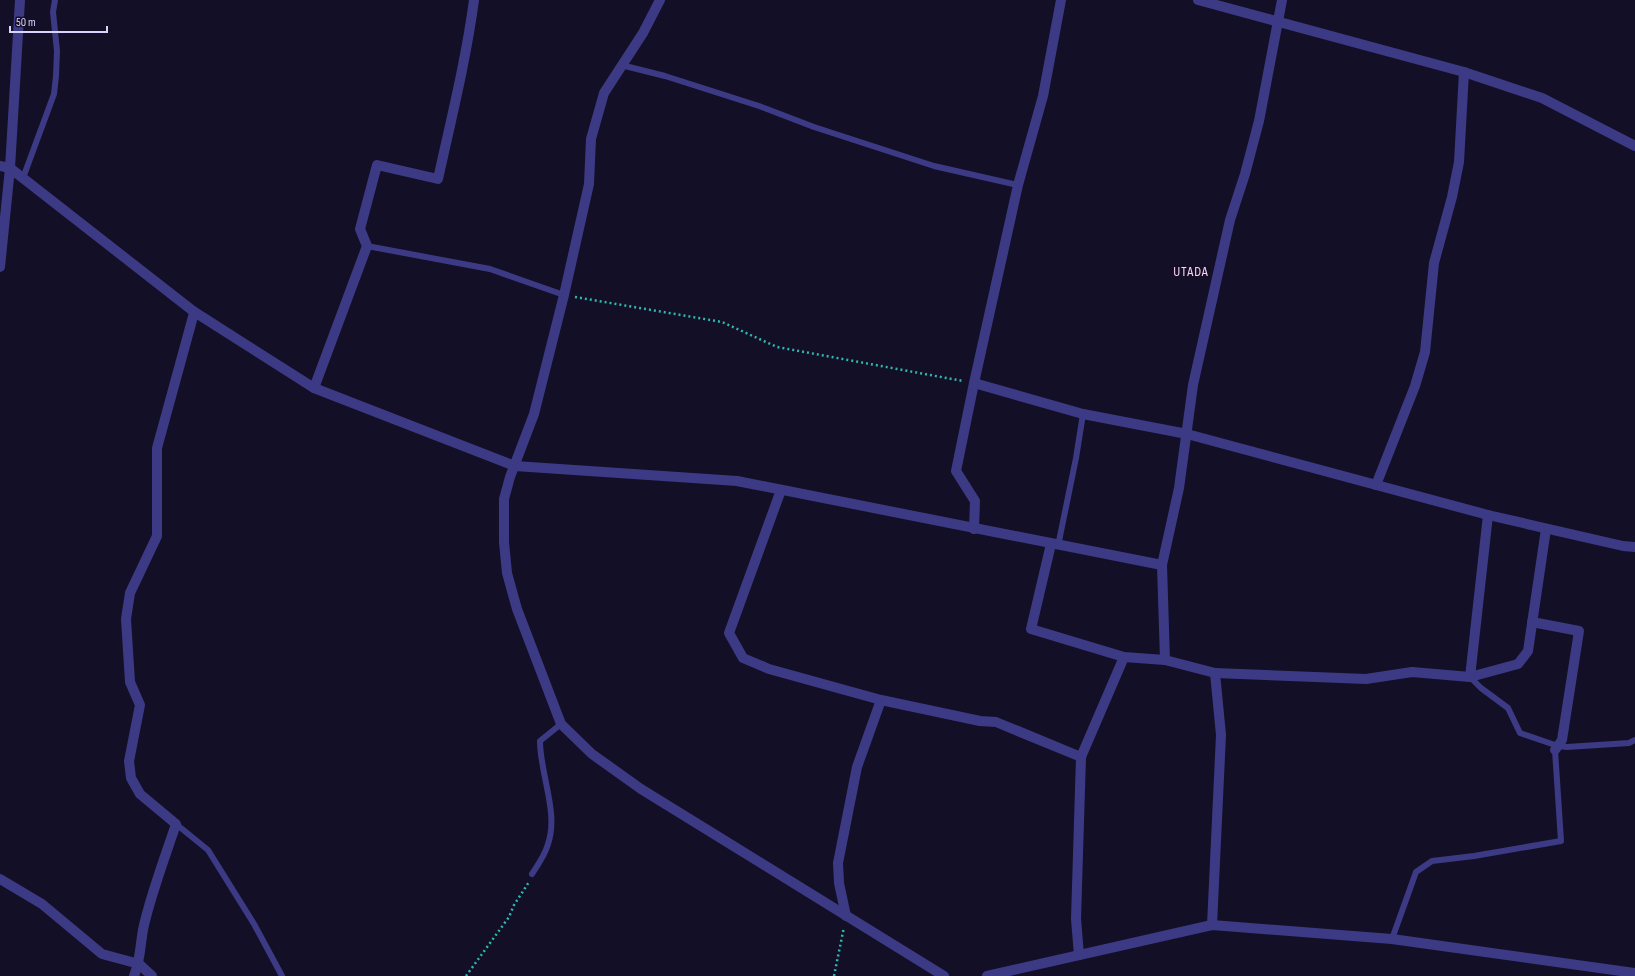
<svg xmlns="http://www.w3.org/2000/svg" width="1635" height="976" viewBox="0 0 1635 976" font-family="'Sofia Sans Condensed',sans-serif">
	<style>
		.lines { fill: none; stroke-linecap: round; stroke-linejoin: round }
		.path { stroke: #2fb8b0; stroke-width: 2.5; stroke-dasharray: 2 3; stroke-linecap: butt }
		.service { stroke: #3d3a85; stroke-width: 6 }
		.minor { stroke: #3d3a85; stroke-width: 10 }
		.tertiary { stroke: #3d3a85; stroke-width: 10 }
		.labels { text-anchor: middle; stroke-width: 4; stroke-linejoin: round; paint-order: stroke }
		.quarter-label { font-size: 14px; letter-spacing: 1px; fill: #ffd6f0; stroke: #130f26 }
	</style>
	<rect width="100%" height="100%" fill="#130f26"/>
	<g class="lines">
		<g class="path">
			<polyline points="575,297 722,322 777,347 963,381"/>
			<polyline points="466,976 509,917 514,905 529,882"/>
			<polyline points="834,976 844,927"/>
		</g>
		<g class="service">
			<polyline points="621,65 665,76 759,106 814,127 934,166 1018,185"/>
			<polyline points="23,178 54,94 56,76 57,51 53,12 55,0"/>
			<polyline points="367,246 490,269 564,295"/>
			<polyline points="1058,546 1076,458 1083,414"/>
			<polyline points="1470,677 1481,688 1508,708 1520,733 1558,746 1567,747 1629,743 1635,740"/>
			<polyline points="176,824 208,850 254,924 282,976"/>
			<path d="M532 874C538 865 545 855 548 844 559 813 540 774 540 741L561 724"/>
			<polyline points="1392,939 1416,872 1432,861 1474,856 1561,841 1555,750"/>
		</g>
		<g class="minor">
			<polyline points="660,0 643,33 604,93 591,139 589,184 564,295 534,414 510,477 504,499 504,542 507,573 517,609 561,724 592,754 641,789 944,976"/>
			<polyline points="1198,0 1464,72 1542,98 1635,146"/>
			<polyline points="0,166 10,168 193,311 314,388 515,466 737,481 1162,565"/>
			<polyline points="974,383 1083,414 1187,434 1488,515 1623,546 1635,547"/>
			<path d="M314 388 367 246 360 229 377 165 438 179C451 120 466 60 474 0"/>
			<polyline points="1376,485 1415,386 1425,352 1434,263 1452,197 1459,162 1464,72"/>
			<polyline points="781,490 729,633 743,658 769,669 881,700 980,721 996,722 1081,757"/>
			<polyline points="974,529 975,501 956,471 974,383 1018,185 1043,96 1061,0"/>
			<polyline points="1051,544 1031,629 1124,657 1165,660 1215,673 1221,735 1212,925"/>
			<polyline points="1532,622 1579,631 1562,740 1555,750"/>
			<polyline points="1165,660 1162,565 1179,488 1193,385 1230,220 1245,174 1259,121 1282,0"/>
			<polyline points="1215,673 1366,679 1412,672 1470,677 1518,664 1528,651 1546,529"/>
			<polyline points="1470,677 1488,515"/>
			<polyline points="0,879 42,904 102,954 139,964 152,976"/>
			<polyline points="846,916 839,883 838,863 857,767 881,700"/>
			<polyline points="1079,955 1076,919 1081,757 1124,657"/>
			<path d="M134 976C141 959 140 942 144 925 152 891 165 857 176 824L140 794 131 778 129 761 140 705 130 682 126 619 130 593 157 536V448L194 313 193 311"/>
			<polyline points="987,976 1212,925 1392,939 1635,973"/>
		</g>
		<polyline class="tertiary" points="0,267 10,168 20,0"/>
	</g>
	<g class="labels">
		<g class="quarter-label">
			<text x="1191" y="276">UTADA</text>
		</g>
	</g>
	<path d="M10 26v6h97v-6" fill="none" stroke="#d9d4ff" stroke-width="2"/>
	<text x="16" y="26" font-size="12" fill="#d9d4ff" stroke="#130f26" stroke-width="3" paint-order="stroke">50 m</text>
</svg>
